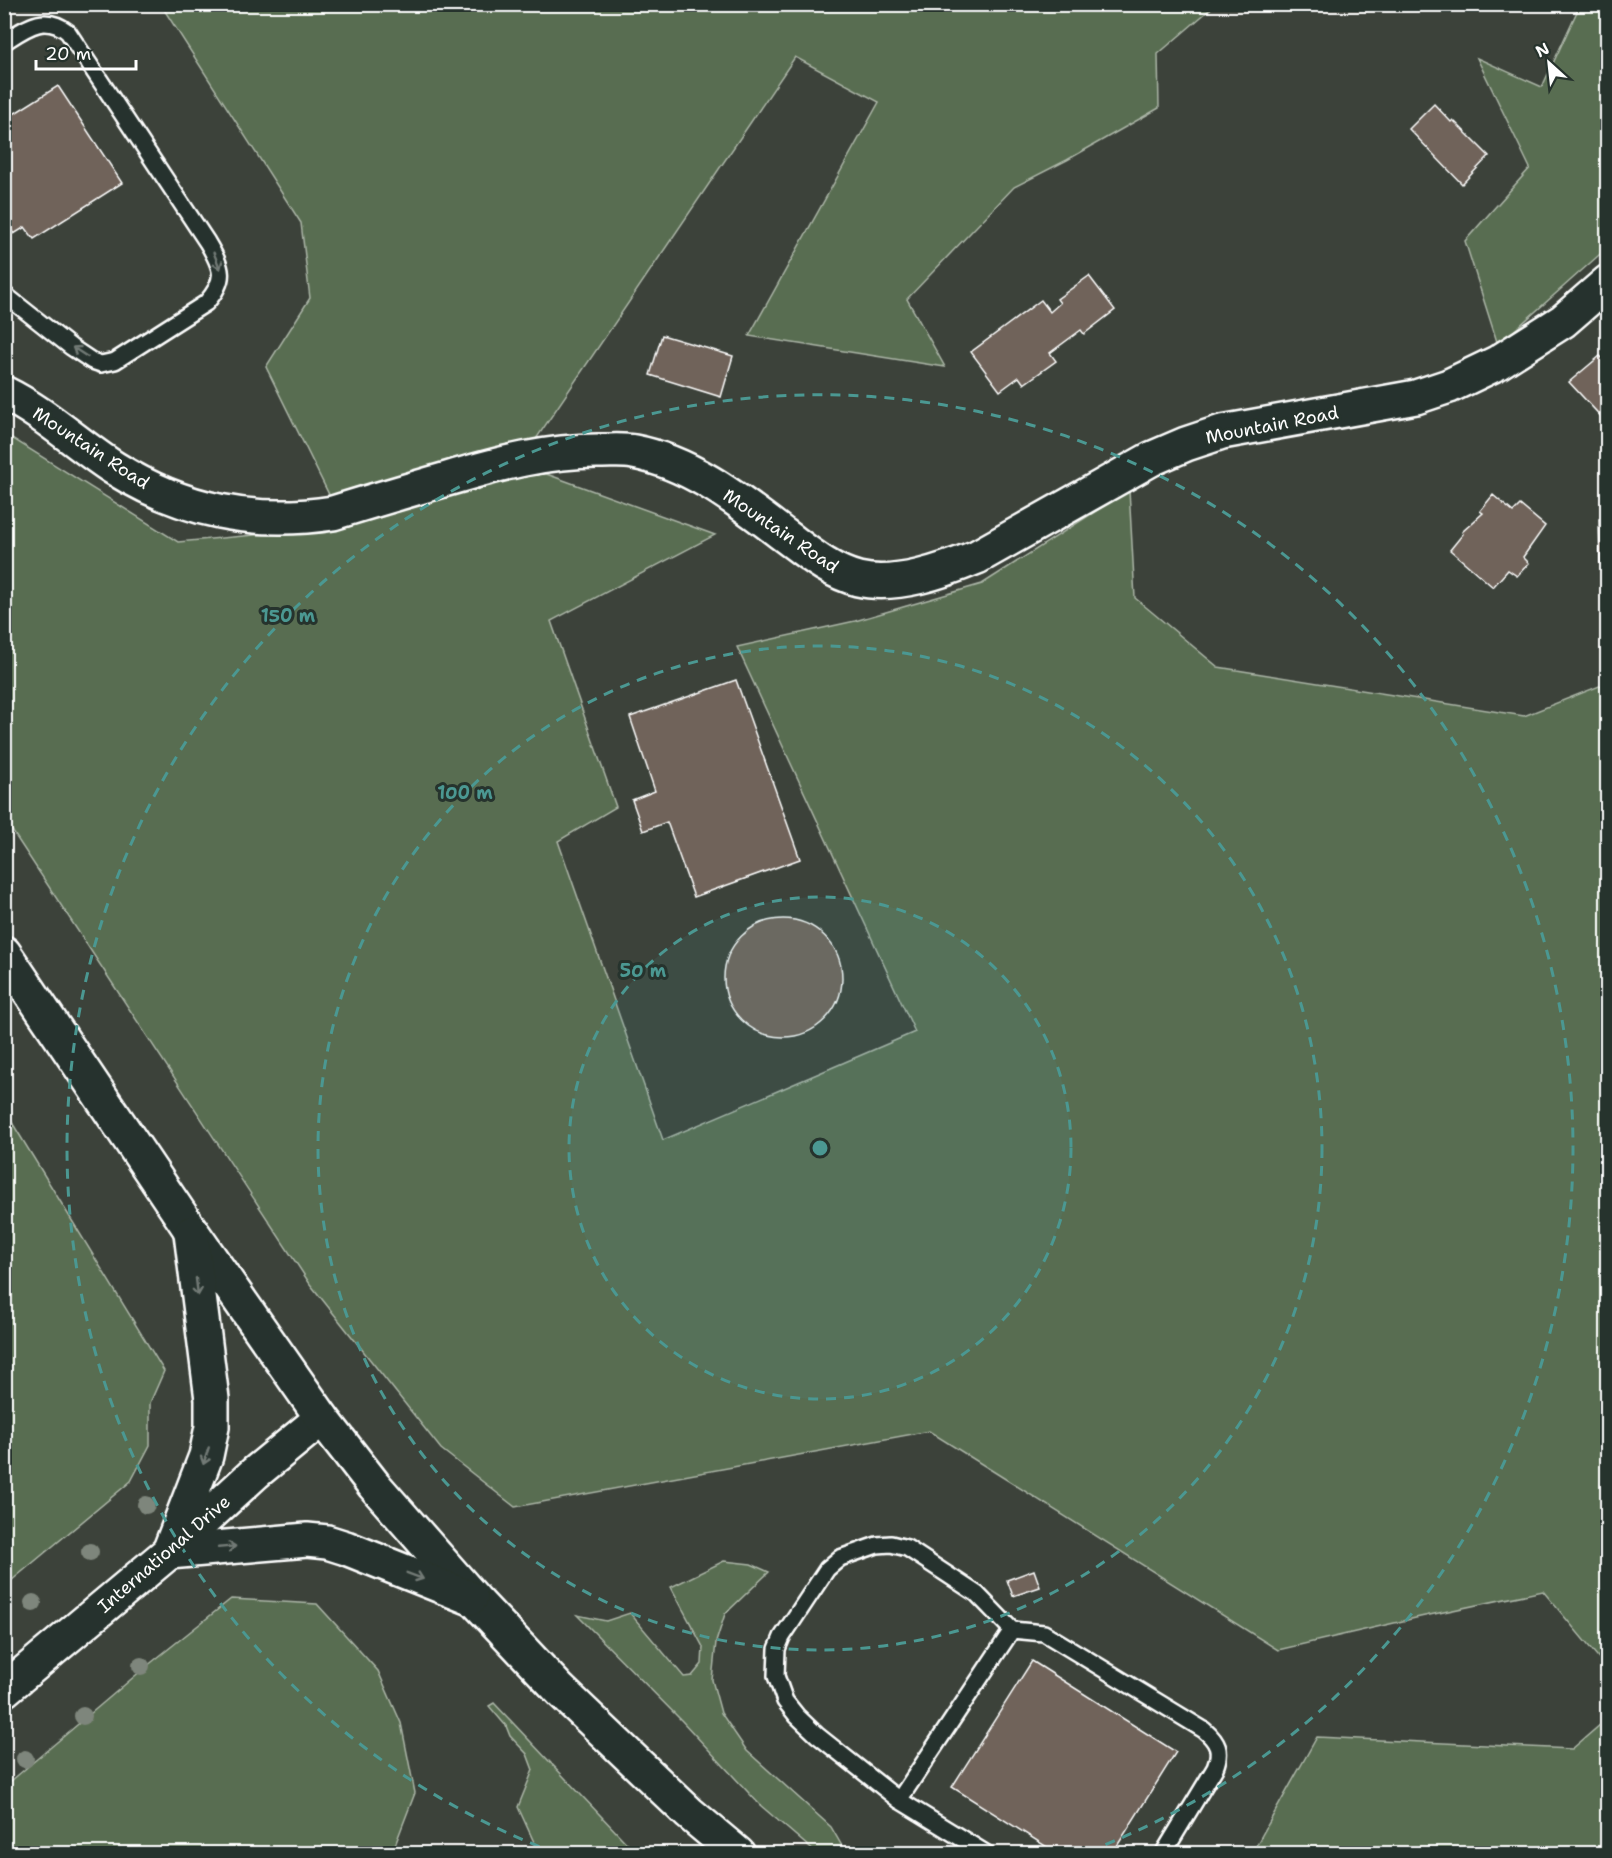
<svg xmlns="http://www.w3.org/2000/svg" width="1612" height="1858" viewBox="0 0 1612 1858" font-family="'Shantell Sans',sans-serif">
	<style>
		.green { fill: #596d51; stroke: #acb6a8; stroke-width: 1.5 }
		.building { fill: #70645a; stroke: #fff; stroke-width: 1.5 }
		.lines { fill: none; stroke-linecap: round; stroke-linejoin: round }
		.service-casing { stroke: #fff; stroke-width: 20 }
		.tertiary-casing { stroke: #fff; stroke-width: 38 }
		.secondary-casing { stroke: #fff; stroke-width: 38 }
		.trunk-casing { stroke: #fff; stroke-width: 38 }
		.service { stroke: #26332d; stroke-width: 15 }
		.tertiary { stroke: #26332d; stroke-width: 33 }
		.secondary { stroke: #26332d; stroke-width: 33 }
		.trunk { stroke: #26332d; stroke-width: 33 }
		.tree { fill: #7e867b }
		.oneway { stroke: #727a76 }
		.ring { fill: none; stroke: #4b9892; stroke-width: 3; stroke-dasharray: 10 8 }
		.labels { text-anchor: middle; stroke-width: 6; stroke-linejoin: round; paint-order: stroke }
		.street-label { font-size: 18px; fill: #fff; stroke: #26332d }
		.centre { fill: #4b9892; stroke: #26332d; stroke-width: 3 }
		.ring-label { font-size: 18px; text-anchor: middle; font-weight: bold; fill: #4b9892; stroke: #26332d; stroke-width: 6; stroke-linejoin: round; paint-order: stroke }
	</style>
	<rect width="100%" height="100%" fill="#3c423a"/>
	<filter id="ink" filterUnits="userSpaceOnUse"><feTurbulence type="fractalNoise" baseFrequency=".0167" numOctaves="2"/><feDisplacementMap in="SourceGraphic" scale="12" xChannelSelector="R" yChannelSelector="G"/><feConvolveMatrix kernelMatrix="1 2 1 2 8 2 1 2 1" color-interpolation-filters="sRGB"/></filter>
	<g filter="url(#ink)">
		<g class="green">
			<polygon points="161,5 1215,5 1158,54 1159,108 1067,160 1014,187 907,299 945,367 749,336 879,102 795,57 519,464 715,535 551,621 616,807 558,841 663,1140 915,1032 737,647 855,621 982,584 1129,490 1135,598 1218,667 1524,716 1607,683 1607,1668 1543,1591 1420,1617 1278,1650 929,1431 515,1507 441,1449 310,1284 5,820 4,433 178,542 345,527 266,367 310,298 301,223"/>
			<polygon points="1580,5 1607,5 1607,248 1498,345 1465,241 1530,168 1477,58 1542,87"/>
			<polygon points="5,1111 164,1371 150,1403 150,1445 131,1481 5,1586"/>
			<polygon points="724,1561 751,1564 769,1572 725,1614 716,1642 712,1680 721,1713 747,1751 831,1827 846,1853 816,1853 760,1805 682,1721 577,1615 606,1621 630,1613 684,1677 692,1676 702,1664 703,1647 671,1587"/>
			<polygon points="231,1599 317,1604 378,1671 401,1723 415,1793 392,1853 5,1853 5,1786 142,1670"/>
			<polygon points="494,1703 636,1853 539,1853 518,1807 533,1770 527,1754 510,1736 506,1726 489,1706"/>
			<polygon points="1607,1719 1607,1853 1252,1853 1317,1737 1572,1749"/>
		</g>
		<g class="building">
			<polygon points="58,86 122,183 34,239 25,227 14,234 4,220 4,120"/>
			<polygon points="1434,104 1451,122 1453,120 1489,156 1462,184 1409,129"/>
			<polygon points="1089,276 1115,310 1084,334 1081,330 1050,353 1056,361 1024,384 1019,377 1000,391 971,352 1041,300 1050,312 1060,303 1057,299"/>
			<polygon points="662,335 733,356 721,397 650,375"/>
			<polygon points="1600,356 1608,363 1608,424 1569,382"/>
			<polygon points="1493,495 1513,512 1520,505 1545,526 1523,557 1529,563 1517,576 1508,570 1493,587 1450,550 1463,534 1462,532 1483,513 1480,511"/>
			<polygon points="1599,519 1608,519 1608,563 1600,563"/>
			<polygon points="736,680 800,859 694,897 667,822 643,831 632,800 655,791 630,717"/>
			<circle cx="783" cy="978" r="59"/>
			<polygon points="1034,1570 1040,1587 1013,1596 1007,1580"/>
			<polygon points="1032,1661 1176,1752 1112,1854 1058,1854 952,1787"/>
		</g>
		<g class="lines">
			<g class="service-casing">
				<g id="service">
					<path d="M4 42C26 28 44 13 68 32L207 242C223 269 227 279 206 303L115 361 101 364 92 361 71 347 4 294"/>
					<polyline points="899,1800 817,1735 797,1716 785,1701 776,1676 777,1649 782,1637 827,1569 840,1558 877,1545 891,1544 907,1548 977,1594 1012,1630"/>
					<path d="M987 1854 899 1800 1012 1630 1044 1633 1204 1730C1218 1742 1222 1751 1215 1768L1163 1854"/>
				</g>
			</g>
			<g class="tertiary-casing">
				<path id="tertiary" d="M4 393C45 413 77 444 114 468 183 511 254 525 333 513 371 501 409 490 447 479 498 464 549 450 603 451 613 451 624 450 634 452 692 463 739 501 784 535 807 552 830 572 858 579 896 588 943 571 977 557L1151 459 1186 444 1222 432 1416 397 1449 386 1497 363 1563 321 1608 282"/>
			</g>
			<g class="secondary-casing">
				<polyline id="secondary" points="4,1690 169,1552 255,1473 322,1418"/>
			</g>
			<g class="trunk-casing">
				<g id="trunk">
					<polyline points="4,953 190,1229 322,1418 374,1485 475,1600 560,1690 689,1813 738,1854"/>
					<polyline points="191,1233 212,1399 212,1427 206,1456 169,1552 307,1540 327,1542 346,1548 471,1598"/>
				</g>
			</g>
			<use href="#service" class="service"/>
			<use href="#tertiary" class="tertiary"/>
			<use href="#secondary" class="secondary"/>
			<use href="#trunk" class="trunk"/>
		</g>
		<g class="tree">
			<circle cx="146" cy="1505" r="9"/>
			<circle cx="90" cy="1552" r="9"/>
			<circle cx="33" cy="1603" r="9"/>
			<circle cx="141" cy="1666" r="9"/>
			<circle cx="83" cy="1716" r="9"/>
			<circle cx="25" cy="1759" r="9"/>
		</g>
		<defs><path id="oneway-shaft" d="M-6 0H5M1.5-3L5.5 0L1.5 3" fill="none" stroke-width="1.6" stroke-linecap="round" stroke-linejoin="round" transform="scale(1.5)"/></defs>
		<g class="oneway">
			<use href="#oneway-shaft" transform="translate(217 261) rotate(68)"/>
			<use href="#oneway-shaft" transform="translate(80 352) rotate(-147)"/>
			<use href="#oneway-shaft" transform="translate(197 1287) rotate(83)"/>
			<use href="#oneway-shaft" transform="translate(206 1456) rotate(108)"/>
			<use href="#oneway-shaft" transform="translate(227 1547) rotate(-5)"/>
			<use href="#oneway-shaft" transform="translate(415 1576) rotate(21)"/>
		</g>
	</g>
	<circle cx="820" cy="1148" r="251" fill="#4b9892" fill-opacity=".12"/>
	<g class="ring">
		<circle cx="820" cy="1148" r="251"/>
		<circle cx="820" cy="1148" r="502"/>
		<path d="M556 1853A753 753 0 1 1 1084 1853"/>
	</g>
	<g class="labels">
		<g class="street-label">
			<text transform="translate(1272 425) rotate(-11)" y="6">Mountain Road</text>
			<text transform="translate(91 448) rotate(33)" y="6">Mountain Road</text>
			<text transform="translate(781 531) rotate(34)" y="6">Mountain Road</text>
			<text transform="translate(164 1554) rotate(-41)" y="6">International Drive</text>
		</g>
	</g>
	<circle cx="820" cy="1148" r="9" class="centre"/>
	<g class="ring-label">
		<text x="288" y="622">150 m</text>
		<text x="465" y="799">100 m</text>
		<text x="643" y="977">50 m</text>
	</g>
	<rect width="1612" height="1858" fill="none" stroke="#26332d" stroke-width="24"/>
	<rect x="12" y="12" width="1588" height="1834" fill="none" stroke="#fff" stroke-width="2" filter="url(#ink)"/>
	<g transform="translate(1549 63) rotate(333)" stroke="#26332d" stroke-width="4.5" paint-order="stroke">
	<path d="M0-4.5L10 22L0 15L-10 22Z" fill="#ffffff"/>
	<text y="-9" font-size="16" font-weight="bold" text-anchor="middle" fill="#ffffff">N</text>
	</g>
	<path d="M36 60v9h100v-9" fill="none" stroke="#ffffff" stroke-width="3"/>
	<text x="45" y="60" font-size="18" fill="#ffffff" stroke="#26332d" stroke-width="4.5" paint-order="stroke">20 m</text>
</svg>
